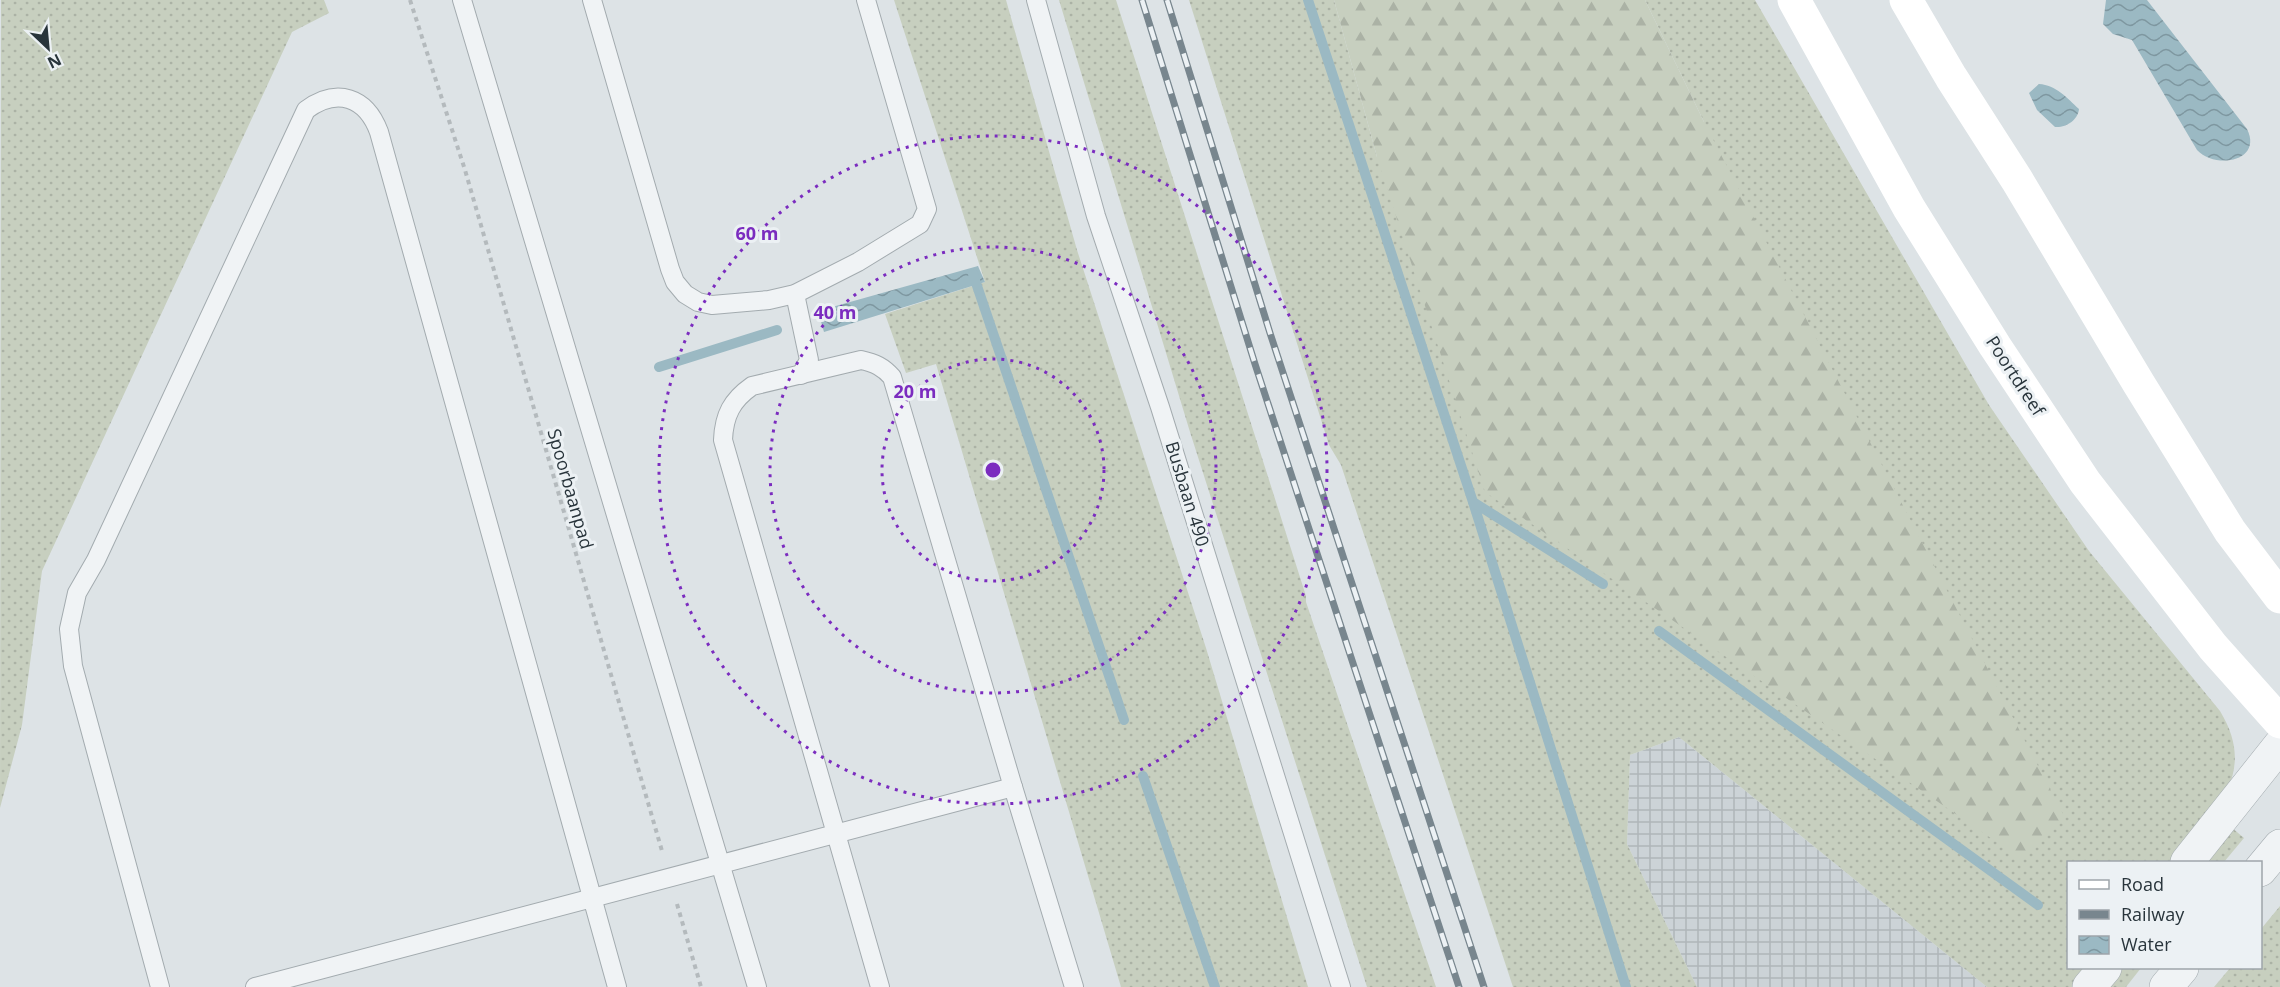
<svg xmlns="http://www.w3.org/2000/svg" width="2280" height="987" viewBox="0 0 2280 987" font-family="'Open Sans',sans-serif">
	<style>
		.industrial { fill: url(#industrial-grid) }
		.grass { fill: url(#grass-dots) }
		.forest { fill: url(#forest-firs) }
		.water { fill: url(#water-waves) }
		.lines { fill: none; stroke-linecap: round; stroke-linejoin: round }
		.stream { stroke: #9bb9c3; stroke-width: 10 }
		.service-casing { stroke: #a3abaf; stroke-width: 20 }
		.tertiary-casing { stroke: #a3abaf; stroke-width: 34 }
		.path { stroke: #b4babd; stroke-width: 4; stroke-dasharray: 4.5 4.5; stroke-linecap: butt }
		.service { stroke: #f0f3f5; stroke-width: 18 }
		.tertiary { stroke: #f0f3f5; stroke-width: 33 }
		.secondary { stroke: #fff; stroke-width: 33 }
		.rail-casing { stroke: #78868e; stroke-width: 7 }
		.rail { stroke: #ecf1f4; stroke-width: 4.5; stroke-dasharray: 14; stroke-linecap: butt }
		.ring { fill: none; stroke: #7b2cbf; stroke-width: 3; stroke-dasharray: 3 6 }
		.labels { text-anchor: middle; stroke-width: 6; stroke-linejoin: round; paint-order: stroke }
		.street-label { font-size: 18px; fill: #28343b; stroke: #ecf1f4 }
		.centre { fill: #7b2cbf; stroke: #ecf1f4; stroke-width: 3 }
		.ring-label { font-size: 18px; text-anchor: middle; font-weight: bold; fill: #7b2cbf; stroke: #ecf1f4; stroke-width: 6; stroke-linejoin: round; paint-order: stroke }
	</style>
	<defs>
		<pattern id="industrial-grid" width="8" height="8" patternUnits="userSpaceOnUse" patternTransform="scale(1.5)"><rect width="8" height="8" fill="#ccd3d7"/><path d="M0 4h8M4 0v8" fill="none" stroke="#afb6b9"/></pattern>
		<pattern id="grass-dots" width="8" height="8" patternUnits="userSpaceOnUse" patternTransform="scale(1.5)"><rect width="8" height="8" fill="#c7cfbf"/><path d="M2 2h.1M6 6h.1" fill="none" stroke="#abb2a5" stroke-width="1.8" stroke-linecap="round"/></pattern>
		<pattern id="forest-firs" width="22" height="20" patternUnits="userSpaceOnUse" patternTransform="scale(1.5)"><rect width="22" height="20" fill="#c7cfbf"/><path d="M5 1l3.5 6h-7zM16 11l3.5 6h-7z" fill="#abb2a5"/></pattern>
		<pattern id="water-waves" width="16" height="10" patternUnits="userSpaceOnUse" patternTransform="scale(1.5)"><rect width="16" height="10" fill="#9bb9c3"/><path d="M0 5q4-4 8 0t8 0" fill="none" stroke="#7e97a0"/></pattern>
	</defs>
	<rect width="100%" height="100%" fill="#dde3e6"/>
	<polygon class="industrial" points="1679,737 1987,987 1697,987 1627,844 1630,755"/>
	<g class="grass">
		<polygon points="1,0 324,0 329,13 292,32 42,571 22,725 0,808"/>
		<polygon points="894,0 1006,0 1077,250 1206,648 1308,987 1121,987 936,364 906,373 885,314 985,282"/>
		<polygon points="1059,0 1116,0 1306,596 1306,602 1436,987 1367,987 1190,432"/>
		<path d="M1189 0H1334L1377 157 1704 122 1645 0H1755L1989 405 2089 551 2220 711C2259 775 2213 812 2176 862H2068V968H2093L2077 987H1987L1679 737 1630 755 1627 844 1697 987H1513L1341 465 1329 445Z"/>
		<polygon points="2231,827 2244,838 2224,862 2203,862"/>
		<polygon points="2280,906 2280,987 2214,987 2230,968 2260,968 2261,929"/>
		<polygon points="2119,968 2141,968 2126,987 2103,987"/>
	</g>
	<polygon class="forest" points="1334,0 1645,0 1704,122 2065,818 2020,858 1485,492 1377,157"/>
	<g class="water">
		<path d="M2106 0H2147L2247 129C2263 161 2216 170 2197 150L2132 40 2113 34 2103 24Z"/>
		<path d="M2039 84C2056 85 2067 98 2079 109 2078 120 2066 128 2055 127L2037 110 2029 93Z"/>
		<polygon points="978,266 985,282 824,332 818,311"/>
	</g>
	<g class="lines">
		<g class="stream">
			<polyline points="1308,0 1473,502 1626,987"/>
			<polyline points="973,274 1124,720"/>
			<polyline points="659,367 777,330"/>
			<polyline points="1473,502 1603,584"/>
			<polyline points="1659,631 2038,905"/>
			<polyline points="1143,776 1215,987"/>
		</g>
		<g class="service-casing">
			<g id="service">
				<polyline points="462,0 757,987"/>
				<polyline points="592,0 670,269 675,282 685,294 698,302 712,305 769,300 795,294 858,262 920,224 927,209 866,0"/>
				<polyline points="1036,0 1096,216 1160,407 1341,987"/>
				<polyline points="795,294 809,360 801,375"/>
				<path d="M160 987 73 666 69 629 77 593 96 560 306 110C337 87 366 97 379 132L617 987"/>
				<polyline points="255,987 1013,787 1074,987"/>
				<path d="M880 987 723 440C724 415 732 400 752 386L861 360C875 363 883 367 892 377L1013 787"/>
			</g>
		</g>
		<g class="tertiary-casing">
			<g id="tertiary">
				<polyline points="2187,862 2280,745"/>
				<polyline points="2260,870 2280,846"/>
				<polyline points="2089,987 2105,968"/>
				<polyline points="2166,987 2182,968"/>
			</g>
		</g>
		<g class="path">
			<polyline points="410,0 465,170 662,851"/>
			<polyline points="677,904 701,987"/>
		</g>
		<use href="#service" class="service"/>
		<use href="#tertiary" class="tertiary"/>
		<g class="secondary">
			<polyline points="1794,0 1909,208 1995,346 2085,482 2213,647 2280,722"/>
			<polyline points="1906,0 1951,77 2017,180 2139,384 2230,531 2280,597"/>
		</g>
		<g class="rail-casing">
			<g id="rail">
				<polyline points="1142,0 1255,364 1459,987"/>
				<polyline points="1167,0 1270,333 1484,987"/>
			</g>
		</g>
		<use href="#rail" class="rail"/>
	</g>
	<g class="ring">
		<circle cx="993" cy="470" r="111"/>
		<circle cx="993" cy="470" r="223"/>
		<circle cx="993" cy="470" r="334"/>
	</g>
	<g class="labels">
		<g class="street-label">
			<text transform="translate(2015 376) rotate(57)" y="6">Poortdreef</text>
			<text transform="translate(570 489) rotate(74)" y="6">Spoorbaanpad</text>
			<text transform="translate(1187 494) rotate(73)" y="6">Busbaan 490</text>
		</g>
	</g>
	<circle cx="993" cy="470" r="9" class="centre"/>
	<g class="ring-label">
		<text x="757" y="240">60 m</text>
		<text x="835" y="319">40 m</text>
		<text x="915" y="398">20 m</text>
	</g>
	<rect x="2067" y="861" width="195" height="108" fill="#ecf1f4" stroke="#9ea5aa" stroke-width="1.5"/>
	<rect x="2079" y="880" width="30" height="9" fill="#ffffff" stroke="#9ea5aa" stroke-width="1.5"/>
	<text x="2121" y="891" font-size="18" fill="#28343b">Road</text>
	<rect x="2079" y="910" width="30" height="9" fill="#78868e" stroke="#9ea5aa" stroke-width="1.5"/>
	<text x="2121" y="921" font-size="18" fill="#28343b">Railway</text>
	<rect x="2079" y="936" width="30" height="18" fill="url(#water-waves)" stroke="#9ea5aa" stroke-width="1.5"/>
	<text x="2121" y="951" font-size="18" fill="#28343b">Water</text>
	<g transform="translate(48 48) rotate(154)" stroke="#ecf1f4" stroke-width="4.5" paint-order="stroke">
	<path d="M0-4.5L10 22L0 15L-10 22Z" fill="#28343b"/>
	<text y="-9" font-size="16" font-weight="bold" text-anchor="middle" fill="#28343b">N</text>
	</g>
</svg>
